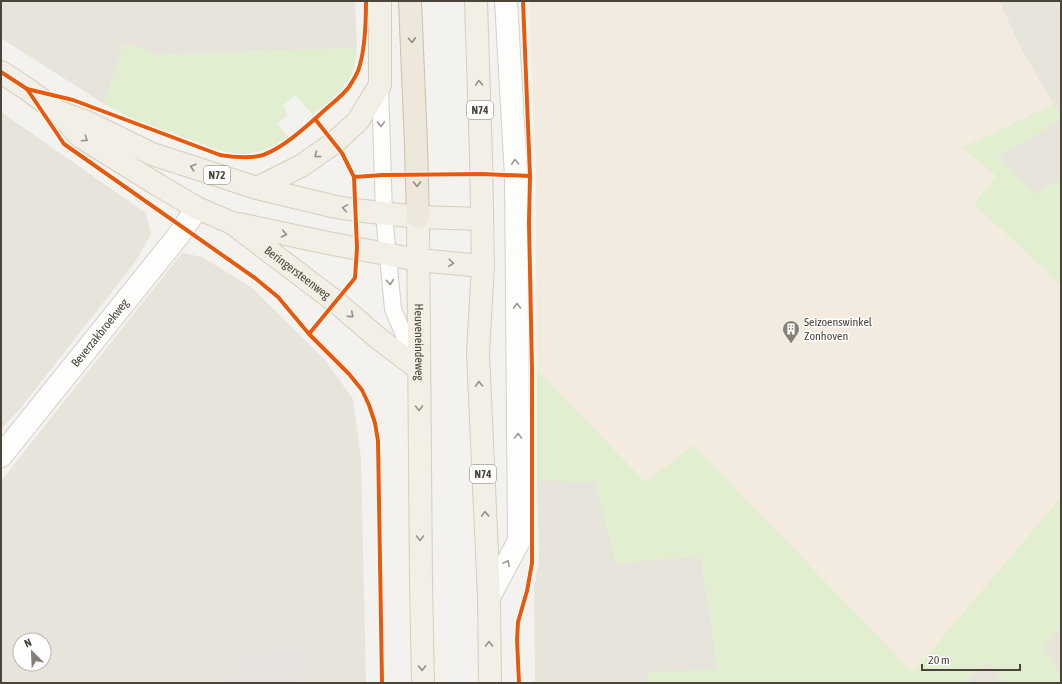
<svg xmlns="http://www.w3.org/2000/svg" width="1062" height="684" viewBox="0 0 1062 684" font-family="'Asap Condensed',sans-serif">
	<style>
		.residential { fill: #e7e4dc; fill-rule: evenodd }
		.commercial { fill: #f3ebdf }
		.green { fill: #e1eecf }
		.parking { fill: #e6e3df }
		.lines { fill: none; stroke-linecap: round; stroke-linejoin: round }
		.lane-casing { stroke: #d2d0cb; stroke-width: 18 }
		.street-casing { stroke: #d2d0cb; stroke-width: 24 }
		.primary-casing { stroke: #d6cebb; stroke-width: 24 }
		.highway-casing { stroke: #ccbfa9; stroke-width: 24 }
		.lane { stroke: #fdfdfc; stroke-width: 16 }
		.street { stroke: #fdfdfc; stroke-width: 22 }
		.primary { stroke: #f2efe6; stroke-width: 22 }
		.highway { stroke: #ede8db; stroke-width: 22 }
		.cycleway-casing { stroke: #fff; stroke-width: 6 }
		.cycleway { stroke: #e8590c; stroke-width: 4 }
		.oneway { stroke: #948e82 }
		.oneway2 { stroke: #969187 }
		.oneway3 { stroke: #9b9791 }
		.labels { text-anchor: middle; stroke-width: 3; stroke-linejoin: round; paint-order: stroke }
		.shield { fill: #fff; stroke: #817c74; stroke-width: 1 }
		.shield-label { font-size: 11px; font-weight: bold; fill: #4b4439 }
		.street-label { font-size: 12px; fill: #4b4439; stroke: #fff }
		.poi-label { font-size: 12px; fill: #4b4439; stroke: #fff; text-anchor: start }
	</style>
	<rect width="100%" height="100%" fill="#f4f2ee"/>
	<g class="residential">
		<polygon points="1,1 355,1 357,49 349,48 155,55 125,43 104,104 1,38"/>
		<polygon points="999,1 1061,1 1061,113 1053,104 1019,45"/>
		<polygon points="1,112 146,213 151,234 136,261 19,410 1,429"/>
		<polygon points="1061,120 1061,178 1036,195 998,156"/>
		<path d="M182 253 202 257 251 287 325 360 353 399 361 458 366 683H1V481ZM20 640H44V664H20Z"/>
		<polygon points="537,480 595,482 616,563 701,556 718,670 648,672 649,683 535,683 534,588 539,560"/>
		<polygon points="1061,627 1061,672 1042,648"/>
		<polygon points="988,660 1004,683 967,683"/>
	</g>
	<polygon class="commercial" points="529,1 998,1 1019,45 1053,104 962,149 996,176 974,204 1061,285 1061,497 913,672 693,445 647,482 537,370 536,175"/>
	<g class="green">
		<path d="M125 43 155 55 349 48 357 49C356 56 355 64 353 71 345 90 328 102 313 115L295 95 283 106 288 115 277 124 288 137C267 152 245 158 219 150L135 120 104 104Z"/>
		<polygon points="1053,104 1061,113 1061,120 998,156 1036,195 1061,178 1061,285 974,204 996,176 962,148"/>
		<polygon points="537,370 646,482 693,445 913,672 1061,497 1061,627 1043,648 1061,672 1061,683 1004,683 987,660 967,683 649,683 648,672 718,669 701,556 616,563 595,483 537,480"/>
	</g>
	<polygon class="parking" points="283,648 319,652 294,683 225,683 244,658"/>
	<g class="lines">
		<g class="lane-casing">
			<polyline id="lane" points="380,85 384,214 393,309 416,364"/>
		</g>
		<g class="street-casing">
			<g id="street">
				<path id="s1" d="M1 456 178 236 197 208"/>
				<polyline points="489,597 519,541 516,176 506,1"/>
			</g>
		</g>
		<g class="primary-casing">
			<g id="primary">
				<polyline points="476,1 481,157 483,266 478,353 489,597 490,683"/>
				<path id="s2" d="M1 72 27 89 58 112 81 137 158 185 197 208 232 223 336 302 379 339 419 369"/>
				<polyline points="62,113 87,122 152,154 257,188 336,207 355,210 418,217 482,219"/>
				<polyline points="257,188 301,166 334,143 358,121 380,85 380,1"/>
				<path id="s3" d="M418 217 421 583 423 683"/>
				<polyline points="239,224 328,243 418,260 483,266"/>
			</g>
		</g>
		<g class="highway-casing">
			<polyline id="highway" points="410,1 416,145 418,217"/>
		</g>
		<use href="#lane" class="lane"/>
		<use href="#street" class="street"/>
		<use href="#primary" class="primary"/>
		<use href="#highway" class="highway"/>
		<g class="cycleway-casing">
			<g id="cycleway">
				<path d="M1 72 27 89 73 100 220 155C233 157 250 159 263 155 285 147 309 124 327 108 334 102 343 95 349 87 352 82 356 76 358 71 365 52 366 21 366 1"/>
				<polyline points="27,89 64,144 255,278 278,297 309,334 349,374 362,390 369,405 375,423 378,441 382,683"/>
				<polyline points="354,177 383,175 482,174 530,176"/>
				<polyline points="309,334 355,278 357,248 354,177 342,153 315,119"/>
				<polyline points="519,683 517,640 518,622 527,591 532,563 532,370 529,223 530,176 523,1"/>
			</g>
		</g>
		<use href="#cycleway" class="cycleway"/>
	</g>
	<defs><path id="oneway-chevron" d="M-2-3.5L2.5 0L-2 3.5" fill="none" stroke-width="1.6" stroke-linecap="round" stroke-linejoin="round"/></defs>
	<g class="oneway">
		<use href="#oneway-chevron" transform="translate(412 40) rotate(87)"/>
		<use href="#oneway-chevron" transform="translate(417 184) rotate(89)"/>
	</g>
	<g class="oneway2">
		<use href="#oneway-chevron" transform="translate(479 83) rotate(-92)"/>
		<use href="#oneway-chevron" transform="translate(85 139) rotate(34)"/>
		<use href="#oneway-chevron" transform="translate(317 155) rotate(144)"/>
		<use href="#oneway-chevron" transform="translate(193 167) rotate(-162)"/>
		<use href="#oneway-chevron" transform="translate(345 208) rotate(-171)"/>
		<use href="#oneway-chevron" transform="translate(284 234) rotate(12)"/>
		<use href="#oneway-chevron" transform="translate(451 263) rotate(5)"/>
		<use href="#oneway-chevron" transform="translate(351 315) rotate(40)"/>
		<use href="#oneway-chevron" transform="translate(479 384) rotate(-92)"/>
		<use href="#oneway-chevron" transform="translate(419 408) rotate(89)"/>
		<use href="#oneway-chevron" transform="translate(485 514) rotate(-92)"/>
		<use href="#oneway-chevron" transform="translate(420 538) rotate(89)"/>
		<use href="#oneway-chevron" transform="translate(489 644) rotate(-91)"/>
		<use href="#oneway-chevron" transform="translate(422 668) rotate(89)"/>
	</g>
	<g class="oneway3">
		<use href="#oneway-chevron" transform="translate(381 124) rotate(88)"/>
		<use href="#oneway-chevron" transform="translate(515 162) rotate(-93)"/>
		<use href="#oneway-chevron" transform="translate(390 282) rotate(85)"/>
		<use href="#oneway-chevron" transform="translate(517 306) rotate(-90)"/>
		<use href="#oneway-chevron" transform="translate(518 436) rotate(-90)"/>
		<use href="#oneway-chevron" transform="translate(507 563) rotate(-62)"/>
	</g>
	<defs>
		<g id="building-pin" transform="scale(0.9)"><path d="M0 17L-7.5 6A9.5 9.5 0 1 1 7.5 6Z" fill="#868178" stroke="#fff"/><path d="M-4-6H4V6H1V3H-1V6H-4ZM-2.5-4.3h1.7v1.8h-1.7ZM.8-4.3h1.7v1.8H.8ZM-2.5-1h1.7V.8h-1.7ZM.8-1h1.7V.8H.8Z" fill="#fff"/></g>
	</defs>
	<g fill-rule="evenodd">
		<use href="#building-pin" x="791" y="329"/>
	</g>
	<g class="labels">
		<g class="shield">
			<rect x="467" y="101" width="26" height="18" rx="3"/>
			<rect x="204" y="166" width="26" height="18" rx="3"/>
			<rect x="470" y="465" width="26" height="18" rx="3"/>
		</g>
		<g class="shield-label">
			<text x="480" y="114">N74</text>
			<text x="217" y="179">N72</text>
			<text x="483" y="478">N74</text>
		</g>
		<g class="street-label">
			<text dy="4" stroke="none"><textPath href="#s2" startOffset="360">Beringersteenweg</textPath></text>
			<text dy="4" stroke="none"><textPath href="#s1" startOffset="158">Beverzakbroekweg</textPath></text>
			<text dy="4" stroke="none"><textPath href="#s3" startOffset="125">Heuveneindeweg</textPath></text>
		</g>
		<g class="poi-label">
			<text x="804" y="326">Seizoenswinkel<tspan x="804" dy="14">Zonhoven</tspan></text>
		</g>
	</g>
	<rect width="1062" height="684" fill="none" stroke="#4b4439" stroke-width="4"/>
	<g transform="translate(32 652) rotate(336)"><circle r="19" fill="#ffffff" stroke="#b7b4b0"/>
	<path d="M0-3L7 15L0 10L-7 15Z" fill="#868178"/>
	<text y="-6" font-size="11" font-weight="bold" text-anchor="middle" fill="#4b4439">N</text>
	</g>
	<path d="M922 664v6h98v-6" fill="none" stroke="#4b4439" stroke-width="2"/>
	<text x="928" y="664" font-size="12" fill="#4b4439" stroke="#ffffff" stroke-width="3" paint-order="stroke">20 m</text>
</svg>
